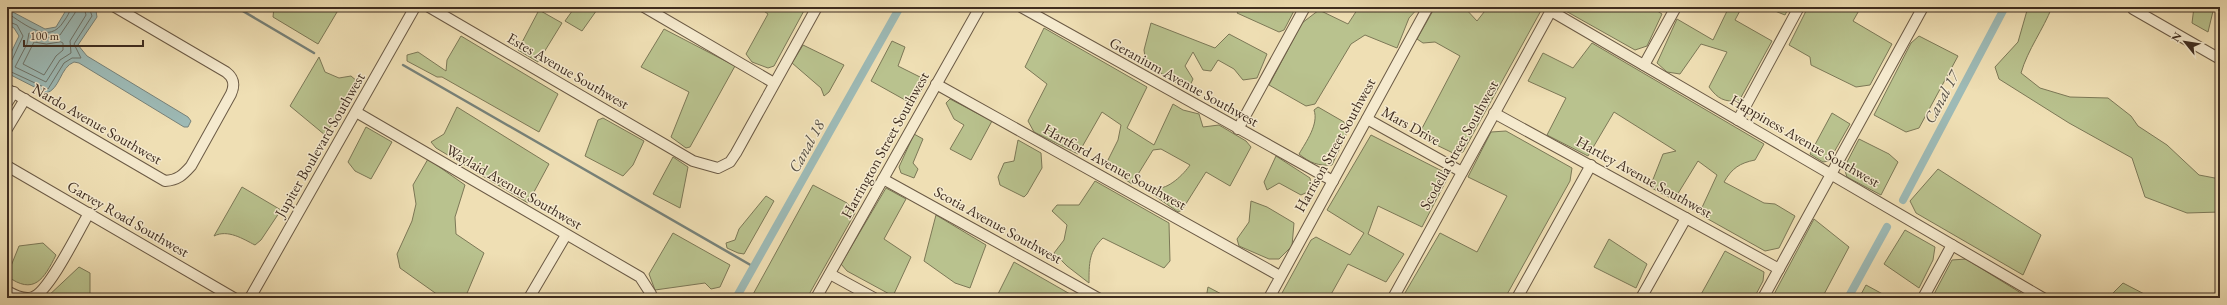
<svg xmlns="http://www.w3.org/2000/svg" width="2227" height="305" viewBox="0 0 2227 305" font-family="'EB Garamond',serif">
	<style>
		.green { fill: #b9c28e; stroke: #7c7857 }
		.water { fill: #9dbab6; stroke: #77827a }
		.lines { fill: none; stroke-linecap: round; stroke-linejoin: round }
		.shore { stroke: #6e746b; stroke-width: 1 }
		.stream { stroke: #77827a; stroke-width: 2.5 }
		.canal { stroke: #9dbab6; stroke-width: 8 }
		.minor-casing { stroke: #6b5a45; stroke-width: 12 }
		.minor { stroke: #f5eace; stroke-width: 10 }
		.labels { text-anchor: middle; stroke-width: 3; stroke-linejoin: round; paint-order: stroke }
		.street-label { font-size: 15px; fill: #3f2d20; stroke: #f5eace }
		.water-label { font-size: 16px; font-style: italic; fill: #565046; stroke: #f5eace }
	</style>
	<rect width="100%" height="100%" fill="#efdfb4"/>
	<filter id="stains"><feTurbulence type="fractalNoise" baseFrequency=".005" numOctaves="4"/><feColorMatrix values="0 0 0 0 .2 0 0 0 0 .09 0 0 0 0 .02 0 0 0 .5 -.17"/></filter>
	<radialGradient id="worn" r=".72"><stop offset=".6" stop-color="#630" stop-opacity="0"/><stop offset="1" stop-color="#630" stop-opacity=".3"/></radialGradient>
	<g class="green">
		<polygon points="274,7 340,7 318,44 273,17"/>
		<polygon points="575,7 599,7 582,31 565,21"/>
		<polygon points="758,7 806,7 774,66 768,68 752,62 746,54 768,14"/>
		<polygon points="1241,7 1296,7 1284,30 1279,32 1237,13"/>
		<polygon points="1359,7 1419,7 1409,18 1397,48 1365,35 1351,44 1315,104 1306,106 1269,85 1302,23 1319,10 1348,24"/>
		<polygon points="1435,7 1464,7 1477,21 1488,7 1543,7 1463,152 1453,153 1418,136 1460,56 1435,42 1423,43 1417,39"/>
		<polygon points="1565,7 1651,7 1662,14 1647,46 1635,50 1564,10"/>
		<path d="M1729 7H1742L1735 20 1772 41 1739 101C1724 102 1718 99 1709 87L1727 52 1701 44 1680 74 1667 72 1657 63 1677 19 1713 40Z"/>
		<polygon points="1765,7 1789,7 1785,15"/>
		<polygon points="1808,7 1861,7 1853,21 1892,44 1870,85 1856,87 1811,65 1810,57 1789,45"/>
		<path d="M2028 7H2052C2043 30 2028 49 2021 73L2040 88 2070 97 2108 98 2131 116 2138 126 2167 145 2199 175 2220 179V212L2187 213 2145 197 2132 158 2069 123 1999 79 1995 67 2018 42Z"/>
		<polygon points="2194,7 2214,7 2208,32 2192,23"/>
		<polygon points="539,10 562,23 538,62 518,50"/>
		<polygon points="1151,23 1215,48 1229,34 1267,54 1257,78 1243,80 1234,69 1218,60 1211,71 1203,70 1193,52 1185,66 1193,79 1188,90 1146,64 1144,50"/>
		<path d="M1044 28 1147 87 1127 128 1154 145 1173 104 1183 110 1199 114 1203 127 1219 125 1246 141 1251 147 1230 186 1206 172 1182 210 1178 212 1142 187 1144 183C1147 185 1152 187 1156 188 1168 190 1184 174 1190 165L1161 149 1153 150 1132 184 1105 166 1118 140 1121 125 1102 112 1078 154 1034 132 1028 121 1047 84 1025 67Z"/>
		<polygon points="664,29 735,66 690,147 686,148 671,137 689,92 641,67"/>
		<polygon points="461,36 558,94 539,132 442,77 437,77 407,61 407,55 418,52 446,71 447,60"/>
		<polygon points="1919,36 1958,56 1919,128 1906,132 1874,115 1911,43"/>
		<polygon points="892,41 905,47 898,66 926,80 914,105 871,81"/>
		<path d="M1592 43 1764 144 1755 160C1740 163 1732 168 1724 182L1764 203 1775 204 1795 216 1779 248 1765 251 1699 214 1717 175 1698 161 1674 200 1650 187 1663 154 1676 151 1614 112 1588 156 1547 135 1566 98 1528 81 1543 53 1573 68Z"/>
		<polygon points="803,45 844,65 829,92 824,96 821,88 792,63"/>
		<polygon points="319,57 325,72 339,78 351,76 358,82 325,135 290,106"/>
		<polygon points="950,99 992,121 971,160 950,149 964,125 954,119 946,103"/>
		<polygon points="457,107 549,164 528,203 436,148 431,142 444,134"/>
		<path d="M1318 107 1344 122 1346 135 1332 165C1318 166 1310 163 1299 154 1306 142 1319 124 1314 110Z"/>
		<polygon points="1832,113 1850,124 1829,161 1823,162 1810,154"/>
		<polygon points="603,118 644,141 633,165 623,176 585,156 598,120"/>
		<polygon points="366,127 392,142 371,179 355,171 348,162"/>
		<polygon points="1506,131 1572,168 1570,181 1505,298 1402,298 1440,233 1477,252 1507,196 1468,177 1491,132"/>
		<polygon points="914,134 923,139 913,163 918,169 914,178 901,173 899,167"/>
		<polygon points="1371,135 1446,173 1447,179 1422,227 1378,206 1368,234 1404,254 1386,282 1348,264 1329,298 1290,298 1282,293 1311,240 1316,237 1350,255 1364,233 1327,210"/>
		<polygon points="1859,139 1889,154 1898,162 1881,195 1847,177 1844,168"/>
		<polygon points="1018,140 1041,153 1042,168 1027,194 1024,197 1000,185 998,177 1004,163 1014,161"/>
		<polygon points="1276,156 1310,178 1312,190 1301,195 1279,183 1267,190 1264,182"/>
		<polygon points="673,157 688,167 680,208 653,194"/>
		<polygon points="428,159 465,185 455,217 456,234 484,253 465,298 438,298 438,295 400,268 397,254 412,221 416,204 413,185"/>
		<polygon points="1938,169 2041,235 2023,275 1916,213 1910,201"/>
		<path d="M1095 181 1169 223 1170 261 1164 268 1103 238C1089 251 1089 263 1089 283L1067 266 1054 253 1064 240 1067 225 1052 211 1057 205H1079Z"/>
		<polygon points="813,185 847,203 855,213 807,298 751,298"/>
		<path d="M242 187 281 210 261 240 255 245C243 239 228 229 214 236Z"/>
		<polygon points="886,188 906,199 884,239 911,257 893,296 847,271 841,264"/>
		<polygon points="766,196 774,201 744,254 738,253 727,248 726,243 735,240 739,229"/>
		<polygon points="1251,201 1267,207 1294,223 1292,246 1279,259 1269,259 1239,246 1237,239 1249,222"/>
		<polygon points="936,215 986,245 970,288 955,283 924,261"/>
		<polygon points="1814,219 1849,247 1822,298 1772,298"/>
		<polygon points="1905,230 1935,247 1933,260 1919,288 1884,264"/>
		<polygon points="673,233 730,265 720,287 711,289 705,283 655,290 649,274"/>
		<polygon points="1609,239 1647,264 1636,288 1594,267"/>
		<path d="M43 243 56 255C44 279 34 296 7 276L19 246Z"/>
		<polygon points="1725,251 1764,272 1763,281 1754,298 1699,298"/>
		<polygon points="1966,259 2029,298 1936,298 1933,296 1952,260"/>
		<polygon points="1014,262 1077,298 996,298"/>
		<polygon points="79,267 90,273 90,298 46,298"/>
		<polygon points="2123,283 2152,298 2108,298"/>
		<polygon points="1866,285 1890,298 1859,298"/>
		<polygon points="1208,287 1229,298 1206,298"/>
	</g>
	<path class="water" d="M68 7H91L96 11 97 17 78 45 87 56 188 117 191 121 188 127H184L79 63 74 62C60 67 60 90 46 93L7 73V61L19 36 14 28 7 24V9L45 29 56 27Z"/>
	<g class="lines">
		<g class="shore">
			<polyline points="76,7 75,13 60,35 45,38 29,33 27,44 15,67 46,82 60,60 71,53 70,41 86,15 84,7"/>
			<path d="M7 13C25 24 49 46 64 21 67 17 70 12 71 7"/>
			<polyline points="7,21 17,25 23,36 12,60 7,62"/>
			<polygon points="61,42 63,43 63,50 56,56 44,75 23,64 34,42 46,44"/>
			<polyline points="7,70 48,89 64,63 72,58 81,58 74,44 92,16 89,7"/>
		</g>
		<g class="stream">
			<polyline points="236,7 314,53"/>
			<polyline points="403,65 754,267"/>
		</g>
		<g class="canal">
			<polyline points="1903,200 2005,7"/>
			<polyline points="736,298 900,7"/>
			<polyline points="1848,298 1887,227"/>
		</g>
		<g class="minor-casing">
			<g id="minor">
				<polyline points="429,7 693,161 718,168 730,162 736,153 817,7"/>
				<polyline points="644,7 774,83"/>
				<polyline points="1021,7 1333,181"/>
				<polyline points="2133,9 2220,59"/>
				<polyline points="1551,11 2043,298"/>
				<polyline points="1644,65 1676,7"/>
				<polyline points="936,84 1280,276"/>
				<path d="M7 89 165 181C178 180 183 175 191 166L231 94C235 85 234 78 226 72L115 7"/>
				<polyline points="7,103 14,92"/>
				<polyline points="356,112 640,277 651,294 651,298"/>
				<polyline points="1494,113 1779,269"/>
				<polyline points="1367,119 1462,172"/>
				<polyline points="1738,120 1799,7"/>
				<polyline points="7,129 25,99"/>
				<polyline points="1238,129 1305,7"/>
				<polyline points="7,166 234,298"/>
				<polyline points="883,179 1098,298"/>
				<polyline points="830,274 874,298"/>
				<path d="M7 291C14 295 25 300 33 297 49 292 79 230 89 213"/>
				<polyline points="250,298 415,7"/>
				<polyline points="529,298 566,235"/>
				<polyline points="816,298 980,7"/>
				<polyline points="1269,298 1428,7"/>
				<polyline points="1393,298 1553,7"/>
				<polyline points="1517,298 1591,165"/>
				<polyline points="1641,298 1686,218"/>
				<polyline points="1763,298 1923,7"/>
				<polyline points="1923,298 1952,245"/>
			</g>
		</g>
		<use href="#minor" class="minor"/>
	</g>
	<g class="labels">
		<g class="street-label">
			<text transform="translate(568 71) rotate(30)" y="5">Estes Avenue Southwest</text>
			<text transform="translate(1184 82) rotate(29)" y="5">Geranium Avenue Southwest</text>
			<text transform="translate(97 124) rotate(30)" y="5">Nardo Avenue Southwest</text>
			<text transform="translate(1411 126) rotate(29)" y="5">Mars Drive</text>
			<text transform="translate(1805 141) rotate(30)" y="5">Happiness Avenue Southwest</text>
			<text transform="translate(320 145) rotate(-60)" y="5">Jupiter Boulevard Southwest</text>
			<text transform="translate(885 145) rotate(-61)" y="5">Harrington Street Southwest</text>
			<text transform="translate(1335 145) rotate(-61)" y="5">Harrison Street Southwest</text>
			<text transform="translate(1459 145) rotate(-61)" y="5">Scodella Street Southwest</text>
			<text transform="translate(1115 167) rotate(29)" y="5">Hartford Avenue Southwest</text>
			<text transform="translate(1644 177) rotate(29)" y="5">Hartley Avenue Southwest</text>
			<text transform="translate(514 187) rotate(30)" y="5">Waylaid Avenue Southwest</text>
			<text transform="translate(128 219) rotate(30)" y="5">Garvey Road Southwest</text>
			<text transform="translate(998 225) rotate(29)" y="5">Scotia Avenue Southwest</text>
		</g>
		<g class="water-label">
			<text transform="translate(1941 97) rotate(-62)" y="6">Canal 17</text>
			<text transform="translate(806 146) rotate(-61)" y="6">Canal 18</text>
		</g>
	</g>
	<rect width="2227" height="305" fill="none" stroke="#efdfb4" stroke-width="24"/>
	<rect x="8" y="8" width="2211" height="289" fill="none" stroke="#3f2d20" stroke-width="2"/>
	<rect x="12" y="12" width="2203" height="281" fill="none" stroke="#3f2d20"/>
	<g transform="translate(2185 42) rotate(300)" stroke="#f5eace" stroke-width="3" paint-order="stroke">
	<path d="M0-3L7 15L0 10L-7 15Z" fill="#3f2d20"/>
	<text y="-6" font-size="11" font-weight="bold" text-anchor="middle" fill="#3f2d20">N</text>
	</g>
	<path d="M24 40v6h119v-6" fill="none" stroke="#3f2d20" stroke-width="2"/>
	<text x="30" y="40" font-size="12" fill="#3f2d20" stroke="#f5eace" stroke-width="3" paint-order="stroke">100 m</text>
	<rect width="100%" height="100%" filter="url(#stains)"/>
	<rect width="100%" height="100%" fill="url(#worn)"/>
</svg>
